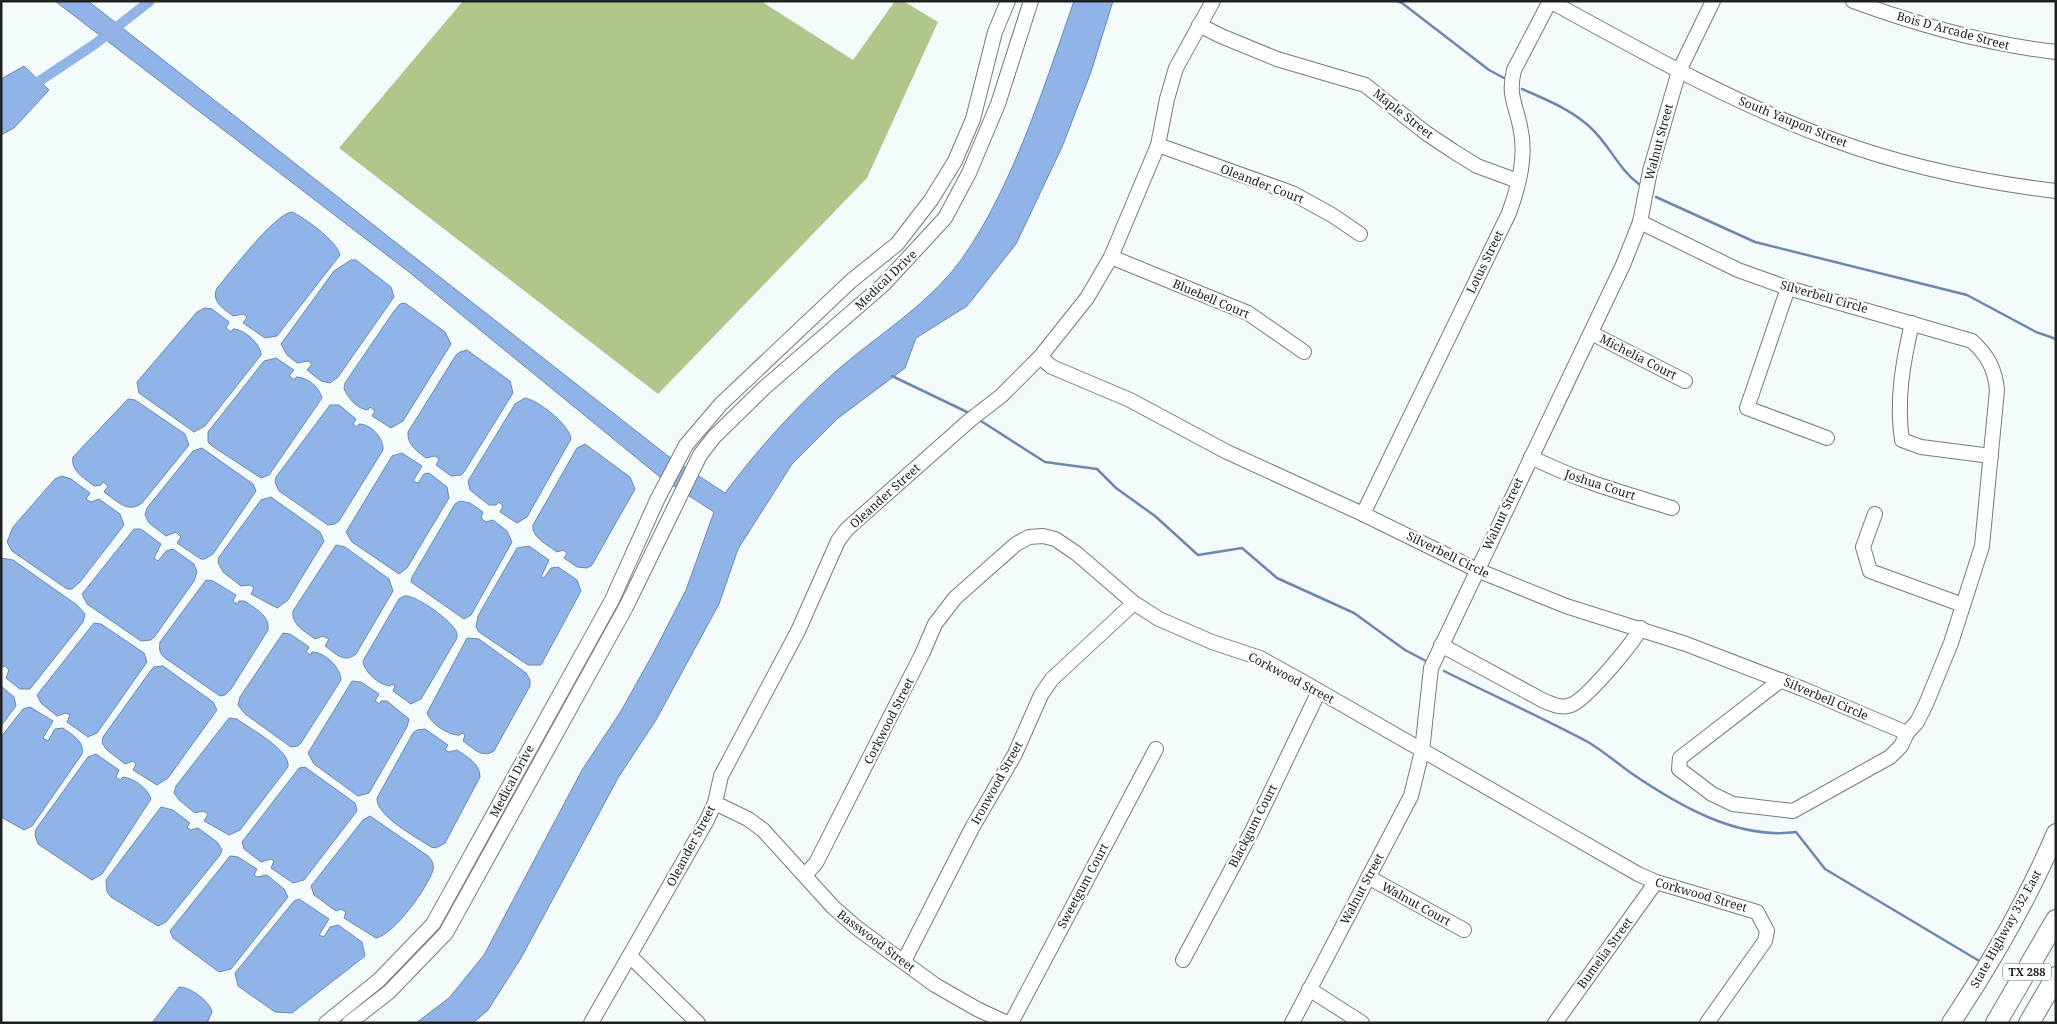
<svg xmlns="http://www.w3.org/2000/svg" width="2057" height="1024" viewBox="0 0 2057 1024" font-family="'Noto Serif',serif">
	<style>
		.forest { fill: #b0c68a }
		.water { fill: #90b4e8; stroke: #6e88ad }
		.lines { fill: none; stroke-linecap: round; stroke-linejoin: round }
		.stream { stroke: #6e88ad; stroke-width: 2.5 }
		.canal { stroke: #90b4e8; stroke-width: 10 }
		.minor-casing { stroke: #757c7b; stroke-width: 16 }
		.major-casing { stroke: #757c7b; stroke-width: 20 }
		.highway-casing { stroke: #757c7b; stroke-width: 22 }
		.minor { stroke: #fff; stroke-width: 14 }
		.major { stroke: #fff; stroke-width: 18 }
		.highway { stroke: #fff; stroke-width: 20 }
		.labels { text-anchor: middle; stroke-width: 4.5; stroke-linejoin: round; paint-order: stroke }
		.shield { fill: #fff; stroke: #636464; stroke-width: 1 }
		.shield-label { font-size: 11px; font-weight: bold; fill: #202222 }
		.street-label { font-size: 12px; fill: #202222; stroke: #fff }
	</style>
	<rect width="100%" height="100%" fill="#f4fbfb"/>
	<polygon class="forest" points="463,1 761,1 853,60 895,1 903,1 938,22 867,178 658,394 339,148"/>
	<g class="water">
		<path d="M55 1H88L668 456 725 493C758 449 793 410 834 373 876 336 927 306 961 260 1012 189 1045 84 1074 1H1113L1091 72 1062 147 1016 244 967 306 916 338 905 368 837 419 792 464 738 549 719 604 656 720 618 778 521 958 488 1010 473 1023H416L449 998 484 955 582 770 621 711 654 652 686 590 714 512 660 477 409 272Z"/>
		<polygon points="24,66 49,90 14,128 1,135 1,79"/>
		<path d="M292 212C305 218 337 241 340 255L277 336 265 338 243 323 247 317 243 314 233 316C223 308 211 302 217 288 231 272 274 214 292 212Z"/>
		<polygon points="351,260 356,260 391,287 394,297 338,377 330,383 321,381 307,370 312,364 308,361 297,363 287,355 281,344 334,271"/>
		<path d="M405 303 445 332 451 344 403 421 391 428 372 416 375 411 370 407 368 410C357 409 349 399 344 389L345 383 394 311 400 304Z"/>
		<path d="M205 308 212 309 229 322 226 328 231 332 233 329C244 329 261 344 261 355L205 426 194 432 139 393 137 382 197 312Z"/>
		<path d="M467 350 510 381 513 393 464 472 461 475 451 476 436 465 439 459 435 456 426 458C417 451 407 445 408 432L456 355 460 352Z"/>
		<path d="M276 358 294 370 289 376 295 380 296 377C308 377 319 387 322 398L269 475 261 478 212 446 208 442V432L264 361Z"/>
		<path d="M525 398C538 400 570 425 571 439L527 517 517 523 500 512 503 506 499 502 496 505H489L470 490 468 481 515 404Z"/>
		<path d="M128 399 135 400 185 434 189 445 142 503C128 514 117 501 104 492L108 486 103 482 101 485 94 486C84 478 70 470 73 457Z"/>
		<path d="M330 405H339L356 419 353 424 357 427 359 424C371 424 384 438 383 450L339 521 335 524 328 525 279 491 275 482 276 477Z"/>
		<path d="M585 444 630 477 635 489 592 565 587 568 577 567 564 558 567 553 563 550 557 552C548 545 531 537 533 525L577 448Z"/>
		<polygon points="202,448 253,484 256,491 213,554 205,559 201,559 177,543 181,537 176,532 166,536 149,523 145,515 147,508 193,451"/>
		<polygon points="402,453 422,466 413,481 418,483 424,474 429,473 447,487 449,498 407,568 399,574 352,542 346,532 392,456"/>
		<polygon points="62,476 71,479 90,493 86,499 91,502 99,499 120,514 124,525 80,582 72,589 67,589 12,551 7,542 13,527 55,479"/>
		<polygon points="271,497 320,532 324,541 288,600 277,608 251,594 254,588 250,585 241,586 223,572 218,562 219,557 261,500"/>
		<polygon points="460,501 470,503 483,512 481,518 486,522 493,520 507,531 512,542 471,615 464,619 411,582 412,577 455,504"/>
		<polygon points="134,529 141,529 161,544 154,558 158,561 166,551 173,549 194,564 197,572 194,581 155,636 151,640 141,641 87,604 82,594"/>
		<path d="M336 545 345 547 389 579 393 591 356 654C344 664 335 653 325 646L329 639 323 636 315 639C306 632 291 625 293 611Z"/>
		<polygon points="529,546 549,560 541,577 544,578 551,568 558,567 577,580 581,591 541,665 528,665 479,632 476,627 478,616 517,548"/>
		<polygon points="1,558 13,560 77,605 85,614 83,622 30,689 20,689 6,678 9,670 5,666 1,668"/>
		<path d="M206 580 213 581 236 595 233 601 237 604 239 601H245C255 609 270 615 268 630L231 689 225 695 220 696 165 658C159 653 159 649 160 642Z"/>
		<path d="M404 596C415 594 453 621 457 633V638L421 699 411 704 393 691 395 686 392 684 390 686C379 685 364 672 363 661L399 599Z"/>
		<polygon points="94,623 101,624 144,653 147,662 97,733 88,737 67,722 70,715 66,713 57,716 41,703 37,695"/>
		<path d="M283 633 290 634 309 647 306 652 311 655 312 652C325 652 341 668 341 680L301 743 298 746 291 747 245 714 238 705 240 697Z"/>
		<path d="M467 638 479 639 526 673 530 680V686L494 751C482 759 473 748 463 741L465 735 462 733 460 735C449 736 431 724 427 713Z"/>
		<polygon points="163,666 213,702 217,710 168,778 157,785 133,770 136,764 133,761 125,764 107,750 102,743 103,737 151,670 154,667"/>
		<polygon points="352,681 361,682 379,694 375,701 380,704 381,701 387,701 409,719 407,727 369,793 358,796 314,764 308,753"/>
		<polygon points="1,686 14,697 16,706 1,726"/>
		<path d="M30 707 53 721 43 738 48 741 55 729 63 728C72 735 85 741 82 754L32 826 24 830 1 817V737L23 709Z"/>
		<path d="M229 718 237 719C250 729 291 750 288 767L240 830 229 835 204 821 208 814 203 811 195 813 179 800 174 793 176 786Z"/>
		<path d="M425 729 448 745 445 750 449 752 457 750C467 757 480 763 480 777L445 843 436 848 431 847C416 837 376 816 377 798L413 733 417 730Z"/>
		<path d="M96 754 119 770 116 777 120 780 123 777C133 778 148 788 151 799L102 874 92 880 38 844 35 835 36 829 88 757Z"/>
		<polygon points="305,767 355,803 357,811 304,880 293,883 271,868 274,861 271,859 261,862 244,849 242,842 299,768"/>
		<polygon points="161,807 173,810 190,823 187,827 191,830 198,828 217,842 222,850 220,855 166,922 158,926 111,897 107,892 106,880"/>
		<path d="M370 816 428 856C432 860 434 864 433 870 428 887 394 935 376 938L344 918 346 912 341 909 336 911 314 895 311 886 363 820Z"/>
		<polygon points="230,856 238,857 257,869 254,875 257,877 267,875 284,889 288,897 231,969 219,972 173,938 170,931"/>
		<polygon points="299,899 329,919 319,935 324,937 330,927 338,925 362,942 365,956 292,1013 275,1012 238,986 235,973 294,901"/>
		<path d="M179 987C190 987 210 1001 212 1012L207 1023H152Z"/>
	</g>
	<g class="lines">
		<g class="stream">
			<polyline points="1397,1 1402,3 1489,70 1504,78"/>
			<path d="M1522 89C1547 100 1573 110 1592 129 1610 146 1619 170 1640 185"/>
			<polyline points="1656,197 1755,242 1967,295 2036,332 2056,339"/>
			<polyline points="892,376 967,412"/>
			<polyline points="981,421 1045,462 1097,469 1116,488 1155,516 1198,555 1242,548 1277,578 1354,613 1405,650 1426,661"/>
			<path d="M1444 671C1492 695 1541 717 1588 742 1603 751 1617 763 1631 773 1678 805 1737 840 1796 832L1825 869 1981 962"/>
		</g>
		<polyline class="canal" points="29,88 95,44 150,1"/>
		<g class="minor-casing">
			<g id="minor">
				<path d="M1853 1C1918 25 1987 44 2056 52"/>
				<polyline points="1199,25 1221,36 1277,59 1365,85 1426,133 1453,151 1477,166 1518,181"/>
				<polyline points="1158,145 1292,193 1332,215 1360,234"/>
				<path d="M1640 222 1738 270 1788 288 1972 341C1988 356 1995 369 1997 390L1982 546 1951 643 1926 704 1917 722 1907 733 1901 746 1890 757 1793 811 1733 804 1712 794 1679 769 1680 758 1781 680"/>
				<polyline points="1111,257 1248,313 1304,352"/>
				<polyline points="1788,288 1747,408 1827,438"/>
				<path d="M1912 323C1903 362 1896 400 1902 440L1921 447 1991 456"/>
				<polyline points="1591,333 1685,381"/>
				<polyline points="1040,357 1052,367 1130,400 1227,452 1363,514 1477,570 1566,606 1686,644 1803,689 1907,733"/>
				<path d="M1531 457C1576 480 1623 493 1672 508"/>
				<path d="M1363 514 1509 213C1519 185 1527 156 1520 126 1515 102 1508 95 1514 70L1550 1C1641 51 1733 103 1831 139 1904 166 1980 182 2056 191"/>
				<polyline points="1875,514 1863,547 1870,571 1963,605"/>
				<path d="M1441 645 1544 701C1553 704 1561 709 1571 705 1587 699 1632 644 1641 628"/>
				<polyline points="715,803 748,819 763,830 833,907 857,928 935,985 977,1009 1007,1023"/>
				<polyline points="805,875 816,863 923,652 935,624 955,598 1016,544 1029,537 1043,536 1055,539 1076,553 1134,603 1159,619 1212,642 1260,658 1298,679 1638,874 1656,882 1757,912 1767,931 1765,941 1707,1023"/>
				<polyline points="1368,877 1464,930"/>
				<polyline points="630,956 698,1023"/>
				<polyline points="1183,960 1253,829 1319,691"/>
				<polyline points="904,961 972,828 1015,754 1041,695 1052,679 1134,603"/>
				<polyline points="1309,989 1362,1023"/>
				<polyline points="326,1023 379,980 433,924 612,600 658,498 686,445 721,404 851,281 897,244 931,200 955,161 973,119 995,32 1008,1"/>
				<polyline points="349,1023 389,992 446,933 626,607 700,455 714,437 764,388 883,285 945,218 969,173 998,104 1031,1"/>
				<polyline points="591,1023 706,822 715,803 721,776 798,631 838,541 847,529 970,420 1001,396 1040,357 1087,298 1111,257 1158,145 1167,99 1176,68 1213,1"/>
				<polyline points="1011,1023 1156,749"/>
				<polyline points="1292,1023 1411,796 1422,751 1431,668 1623,265 1640,222 1650,171 1679,71 1713,1"/>
				<polyline points="1555,1023 1656,882"/>
			</g>
		</g>
		<g class="major-casing">
			<path id="major" d="M1951 1023C1991 963 2028 899 2056 833"/>
		</g>
		<g class="highway-casing">
			<g id="highway">
				<polyline points="1996,1023 2056,920"/>
				<polyline points="2029,1023 2056,977"/>
			</g>
		</g>
		<use href="#minor" class="minor"/>
		<use href="#major" class="major"/>
		<use href="#highway" class="highway"/>
	</g>
	<g class="labels">
		<rect class="shield" x="2003" y="963.5" width="48" height="17" rx="4"/>
		<g class="shield-label">
			<text x="2027" y="976">TX 288</text>
		</g>
		<g class="street-label">
			<text transform="translate(1953 31) rotate(15)" y="4">Bois D Arcade Street</text>
			<text transform="translate(1403 114) rotate(38)" y="4">Maple Street</text>
			<text transform="translate(1793 122) rotate(22)" y="4">South Yaupon Street</text>
			<text transform="translate(1659 142) rotate(-75)" y="4">Walnut Street</text>
			<text transform="translate(1262 184) rotate(21)" y="4">Oleander Court</text>
			<text transform="translate(1485 262) rotate(-64)" y="4">Lotus Street</text>
			<text transform="translate(886 280) rotate(-44)" y="4">Medical Drive</text>
			<text transform="translate(1824 297) rotate(16)" y="4">Silverbell Circle</text>
			<text transform="translate(1211 299) rotate(23)" y="4">Bluebell Court</text>
			<text transform="translate(1638 357) rotate(27)" y="4">Michelia Court</text>
			<text transform="translate(1600 485) rotate(18)" y="4">Joshua Court</text>
			<text transform="translate(885 496) rotate(-42)" y="4">Oleander Street</text>
			<text transform="translate(1503 514) rotate(-65)" y="4">Walnut Street</text>
			<text transform="translate(1448 555) rotate(26)" y="4">Silverbell Circle</text>
			<text transform="translate(1291 678) rotate(28)" y="4">Corkwood Street</text>
			<text transform="translate(1826 699) rotate(23)" y="4">Silverbell Circle</text>
			<text transform="translate(889 721) rotate(-63)" y="4">Corkwood Street</text>
			<text transform="translate(512 781) rotate(-62)" y="4">Medical Drive</text>
			<text transform="translate(997 783) rotate(-61)" y="4">Ironwood Street</text>
			<text transform="translate(1253 826) rotate(-63)" y="4">Blackgum Court</text>
			<text transform="translate(691 846) rotate(-62)" y="4">Oleander Street</text>
			<text transform="translate(1083 886) rotate(-62)" y="4">Sweetgum Court</text>
			<text transform="translate(1362 889) rotate(-62)" y="4">Walnut Street</text>
			<text transform="translate(1701 895) rotate(16)" y="4">Corkwood Street</text>
			<text transform="translate(1416 904) rotate(29)" y="4">Walnut Court</text>
			<text transform="translate(2006 929) rotate(-61)" y="4">State Highway 332 East</text>
			<text transform="translate(876 941) rotate(37)" y="4">Basswood Street</text>
			<text transform="translate(1605 953) rotate(-54)" y="4">Bumelia Street</text>
		</g>
	</g>
	<rect width="2057" height="1024" fill="none" stroke="#202222" stroke-width="5"/>
</svg>
